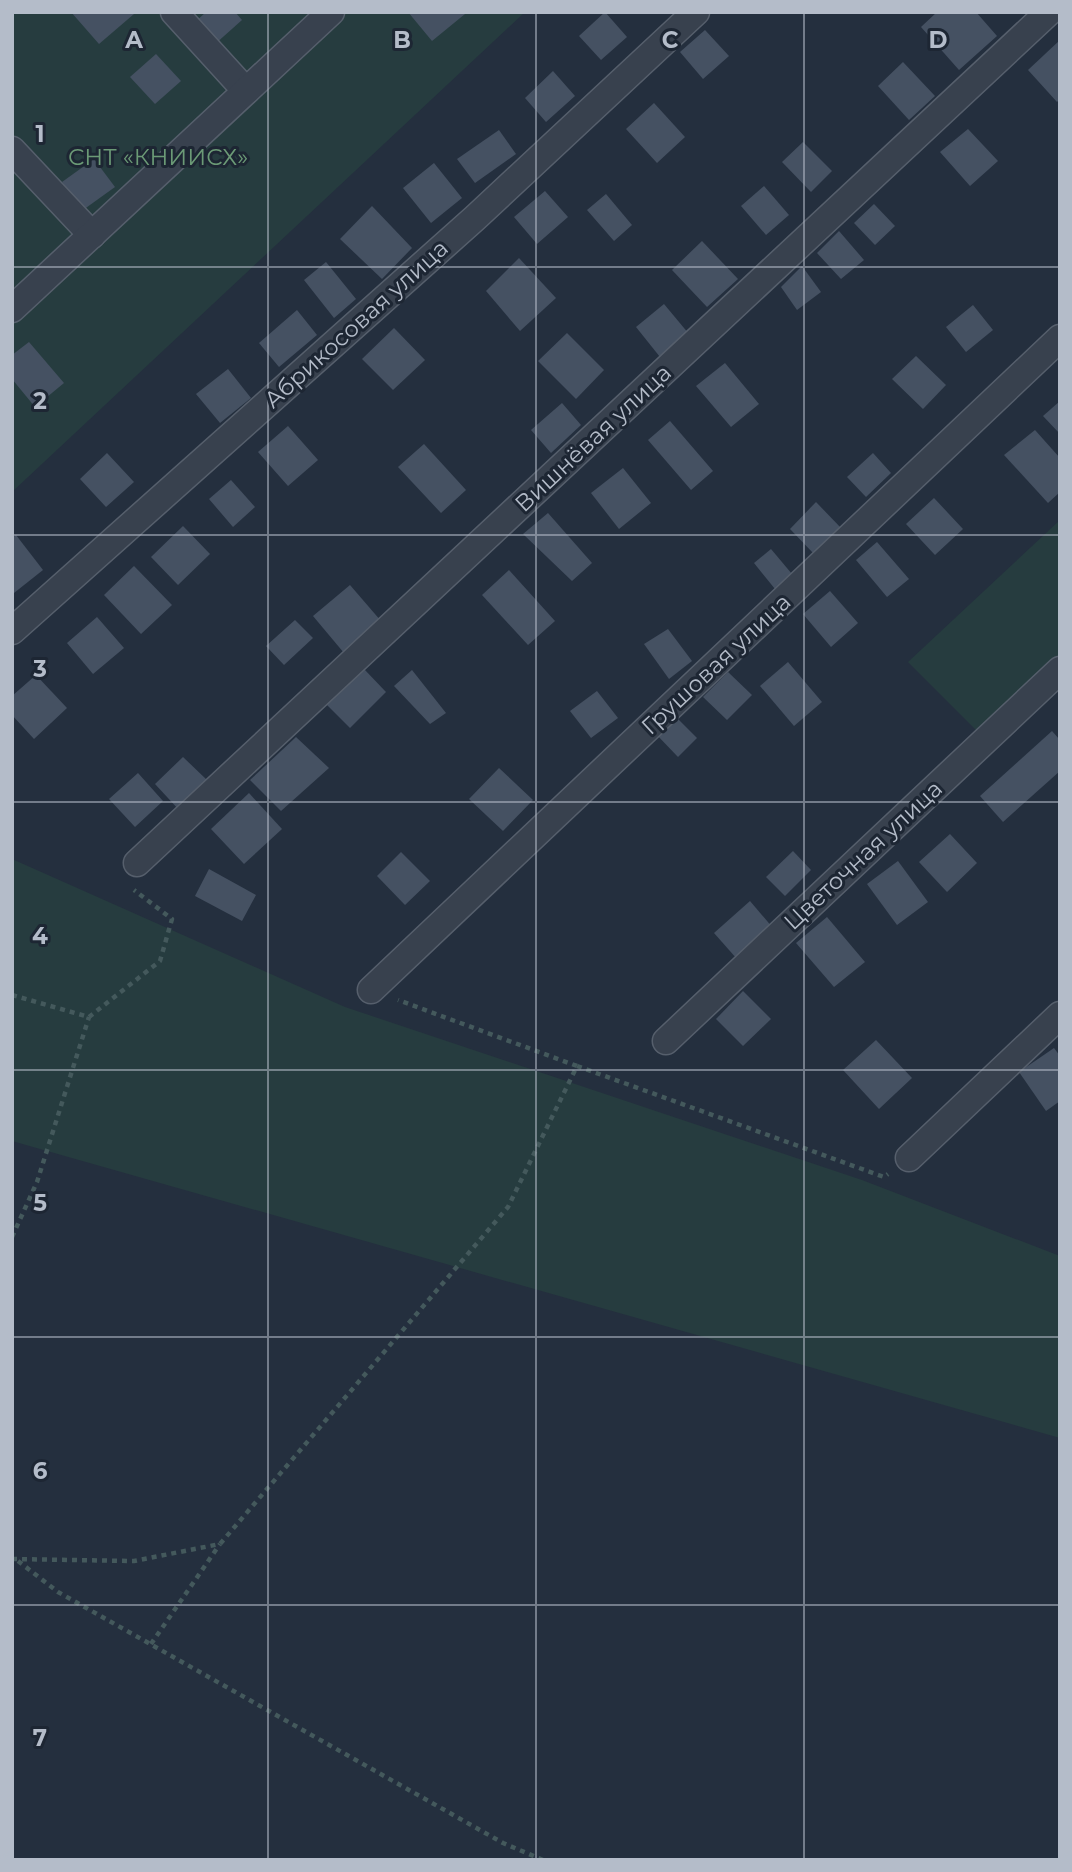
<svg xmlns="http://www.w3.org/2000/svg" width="1072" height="1872" viewBox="0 0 1072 1872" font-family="Montserrat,sans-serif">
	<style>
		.green { fill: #263c3f }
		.building { fill: #455162 }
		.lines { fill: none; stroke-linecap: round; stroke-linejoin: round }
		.street-casing { stroke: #565f6c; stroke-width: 29 }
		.path { stroke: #44595c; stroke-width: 4.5; stroke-dasharray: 5 5; stroke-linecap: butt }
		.street { stroke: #38414e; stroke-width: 26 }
		.grid { fill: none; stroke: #b4bcc9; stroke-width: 2; stroke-opacity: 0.55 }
		.labels { text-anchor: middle; stroke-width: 6; stroke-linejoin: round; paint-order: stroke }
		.park-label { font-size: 23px; fill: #6b9a76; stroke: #1d2633 }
		.street-label { font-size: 23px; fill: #b4bcc9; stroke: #1d2633 }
		.grid-label { font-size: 23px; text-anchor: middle; font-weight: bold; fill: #b4bcc9; stroke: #1d2633; stroke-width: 6; stroke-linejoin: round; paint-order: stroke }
	</style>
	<rect width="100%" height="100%" fill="#242f3e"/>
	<g class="green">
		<polygon points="12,12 525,12 12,492"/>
		<polygon points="1060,520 1060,655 977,731 908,662"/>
		<polygon points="12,859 345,1007 862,1180 1060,1256 1060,1438 12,1141"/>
	</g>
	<g class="building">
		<polygon points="71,12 132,12 134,14 99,44"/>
		<polygon points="206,12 235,12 242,20 214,45 194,23"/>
		<polygon points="408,12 464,12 465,14 432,41"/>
		<polygon points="605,12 627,37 601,60 579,36"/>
		<polygon points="937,12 976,12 997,36 959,70 921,27"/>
		<polygon points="705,30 729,56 703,79 680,52"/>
		<polygon points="1060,40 1060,99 1057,102 1028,70"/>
		<polygon points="156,54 181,81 155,104 130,77"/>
		<polygon points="903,62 935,96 909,120 878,86"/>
		<polygon points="553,71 575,96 546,122 525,98"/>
		<polygon points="654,103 685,137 657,163 626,129"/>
		<polygon points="968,129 998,161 970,186 940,152"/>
		<polygon points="499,130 516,154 475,183 457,159"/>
		<polygon points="803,142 832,171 811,192 782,162"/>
		<polygon points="94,159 115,187 83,210 62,182"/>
		<polygon points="434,163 462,198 431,223 403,188"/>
		<polygon points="764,186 789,215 766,235 741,206"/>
		<polygon points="545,191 568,217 537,244 514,217"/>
		<polygon points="606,194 632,225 614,241 587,210"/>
		<polygon points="874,204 895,226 875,245 854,223"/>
		<polygon points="372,206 412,248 382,279 340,239"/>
		<polygon points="839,231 864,260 841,279 817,253"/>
		<polygon points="702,241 738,279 707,307 672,270"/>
		<polygon points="519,258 556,298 520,331 486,291"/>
		<polygon points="326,262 356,299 334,318 304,280"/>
		<polygon points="802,266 821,292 797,310 781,287"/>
		<polygon points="664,304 689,334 660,357 636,327"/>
		<polygon points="973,305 993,330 966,352 946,327"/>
		<polygon points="297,310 317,335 279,367 259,343"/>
		<polygon points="394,328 425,360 393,390 362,359"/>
		<polygon points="567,333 604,370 576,399 538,361"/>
		<polygon points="29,342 64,383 35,407 12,379 12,355"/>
		<polygon points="916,356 946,385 923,409 892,379"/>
		<polygon points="725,363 759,404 731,427 696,386"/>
		<polygon points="228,369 251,398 220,423 196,394"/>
		<polygon points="1060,401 1060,434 1043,416"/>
		<polygon points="562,403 581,425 551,453 531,430"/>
		<polygon points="670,421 713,471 691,490 648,440"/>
		<polygon points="288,426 318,460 288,486 258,452"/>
		<polygon points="1035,430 1060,458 1060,492 1048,503 1004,455"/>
		<polygon points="424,444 466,490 441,513 398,467"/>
		<polygon points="107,453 134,482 106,507 80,479"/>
		<polygon points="873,453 891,473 866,497 847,477"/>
		<polygon points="623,468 651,503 619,529 591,493"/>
		<polygon points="231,480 255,507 233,527 209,499"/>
		<polygon points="934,498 963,529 935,555 906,524"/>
		<polygon points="816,502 842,529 814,554 790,529"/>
		<polygon points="548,513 592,563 572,581 523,534"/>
		<polygon points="183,526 210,554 178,585 151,557"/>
		<polygon points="16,535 43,570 14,593 12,590 12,538"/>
		<polygon points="877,542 909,579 887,597 856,560"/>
		<polygon points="771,549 792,574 775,589 754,563"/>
		<polygon points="134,566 172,605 141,634 104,595"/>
		<polygon points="509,570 555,621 528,645 482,595"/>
		<polygon points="350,585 381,621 344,653 313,616"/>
		<polygon points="830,591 858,623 831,647 803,614"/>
		<polygon points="97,617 124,648 93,674 67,643"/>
		<polygon points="295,620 313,638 284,665 266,646"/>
		<polygon points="668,629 692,661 669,679 644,644"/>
		<polygon points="788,662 822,702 794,726 760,686"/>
		<polygon points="364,669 386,692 350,728 327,705"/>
		<polygon points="412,670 446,713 430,724 394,686"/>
		<polygon points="728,672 752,695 727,720 703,697"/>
		<polygon points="36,675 67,708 34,739 12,715 12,696"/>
		<polygon points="597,691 618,718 591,738 570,711"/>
		<polygon points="674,715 697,738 678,757 655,733"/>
		<polygon points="1052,731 1060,740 1060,771 1003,822 980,796"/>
		<polygon points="296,737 329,768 281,811 250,780"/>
		<polygon points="183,757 207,780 180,811 155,784"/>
		<polygon points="499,768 533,800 503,831 469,799"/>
		<polygon points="138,773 163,801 135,827 109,799"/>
		<polygon points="249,793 282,829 244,864 211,829"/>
		<polygon points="950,834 977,863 947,892 919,862"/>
		<polygon points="793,851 811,870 785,896 766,877"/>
		<polygon points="401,852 430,881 405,905 377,876"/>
		<polygon points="898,861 928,902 897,925 867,884"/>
		<polygon points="209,869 256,895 242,921 195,896"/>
		<polygon points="750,901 773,928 737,959 714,933"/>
		<polygon points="827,917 865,962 834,987 796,943"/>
		<polygon points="743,991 771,1019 743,1046 716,1019"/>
		<polygon points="876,1040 912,1078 879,1109 843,1070"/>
		<polygon points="1054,1048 1060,1056 1060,1101 1046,1111 1019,1072"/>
	</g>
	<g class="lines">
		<g class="street-casing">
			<g id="street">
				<polyline points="174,12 246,91"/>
				<polyline points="12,150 92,235"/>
				<polyline points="12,309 331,12"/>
				<polyline points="12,631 475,218 696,12"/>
				<polyline points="137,863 1049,12"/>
				<polyline points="371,990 1060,338"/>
				<polyline points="666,1041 1060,670"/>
				<polyline points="909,1158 1060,1015"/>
			</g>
		</g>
		<g class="path">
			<polyline points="12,995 89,1017 160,961 172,919 134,890"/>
			<polyline points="577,1066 884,1177 888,1174"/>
			<polyline points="12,1237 37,1182 89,1017"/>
			<polyline points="12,1559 134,1561 220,1544 508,1207 577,1066 398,1000"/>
			<polyline points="18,1561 58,1592 503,1843 543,1860"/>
			<polyline points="151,1644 220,1544"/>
		</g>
		<use href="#street" class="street"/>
	</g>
	<path class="grid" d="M268 12V1860M536 12V1860M804 12V1860M12 267H1060M12 535H1060M12 802H1060M12 1070H1060M12 1337H1060M12 1605H1060"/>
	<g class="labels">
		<g class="park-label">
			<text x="158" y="165">СНТ «КНИИСХ»</text>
		</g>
		<g class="street-label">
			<text transform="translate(356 324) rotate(-42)" y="8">Абрикосовая улица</text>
			<text transform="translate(593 438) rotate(-43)" y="8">Вишнёвая улица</text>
			<text transform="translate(716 664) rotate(-43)" y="8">Грушовая улица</text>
			<text transform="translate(863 855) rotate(-43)" y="8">Цветочная улица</text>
		</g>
	</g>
	<g class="grid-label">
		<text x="134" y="48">A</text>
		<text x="402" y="48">B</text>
		<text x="670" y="48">C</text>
		<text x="938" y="48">D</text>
		<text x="40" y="142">1</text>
		<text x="40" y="409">2</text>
		<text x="40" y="677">3</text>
		<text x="40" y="944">4</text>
		<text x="40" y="1211">5</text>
		<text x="40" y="1479">6</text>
		<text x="40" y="1746">7</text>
	</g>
	<rect width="1072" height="1872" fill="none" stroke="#b4bcc9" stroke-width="28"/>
</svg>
